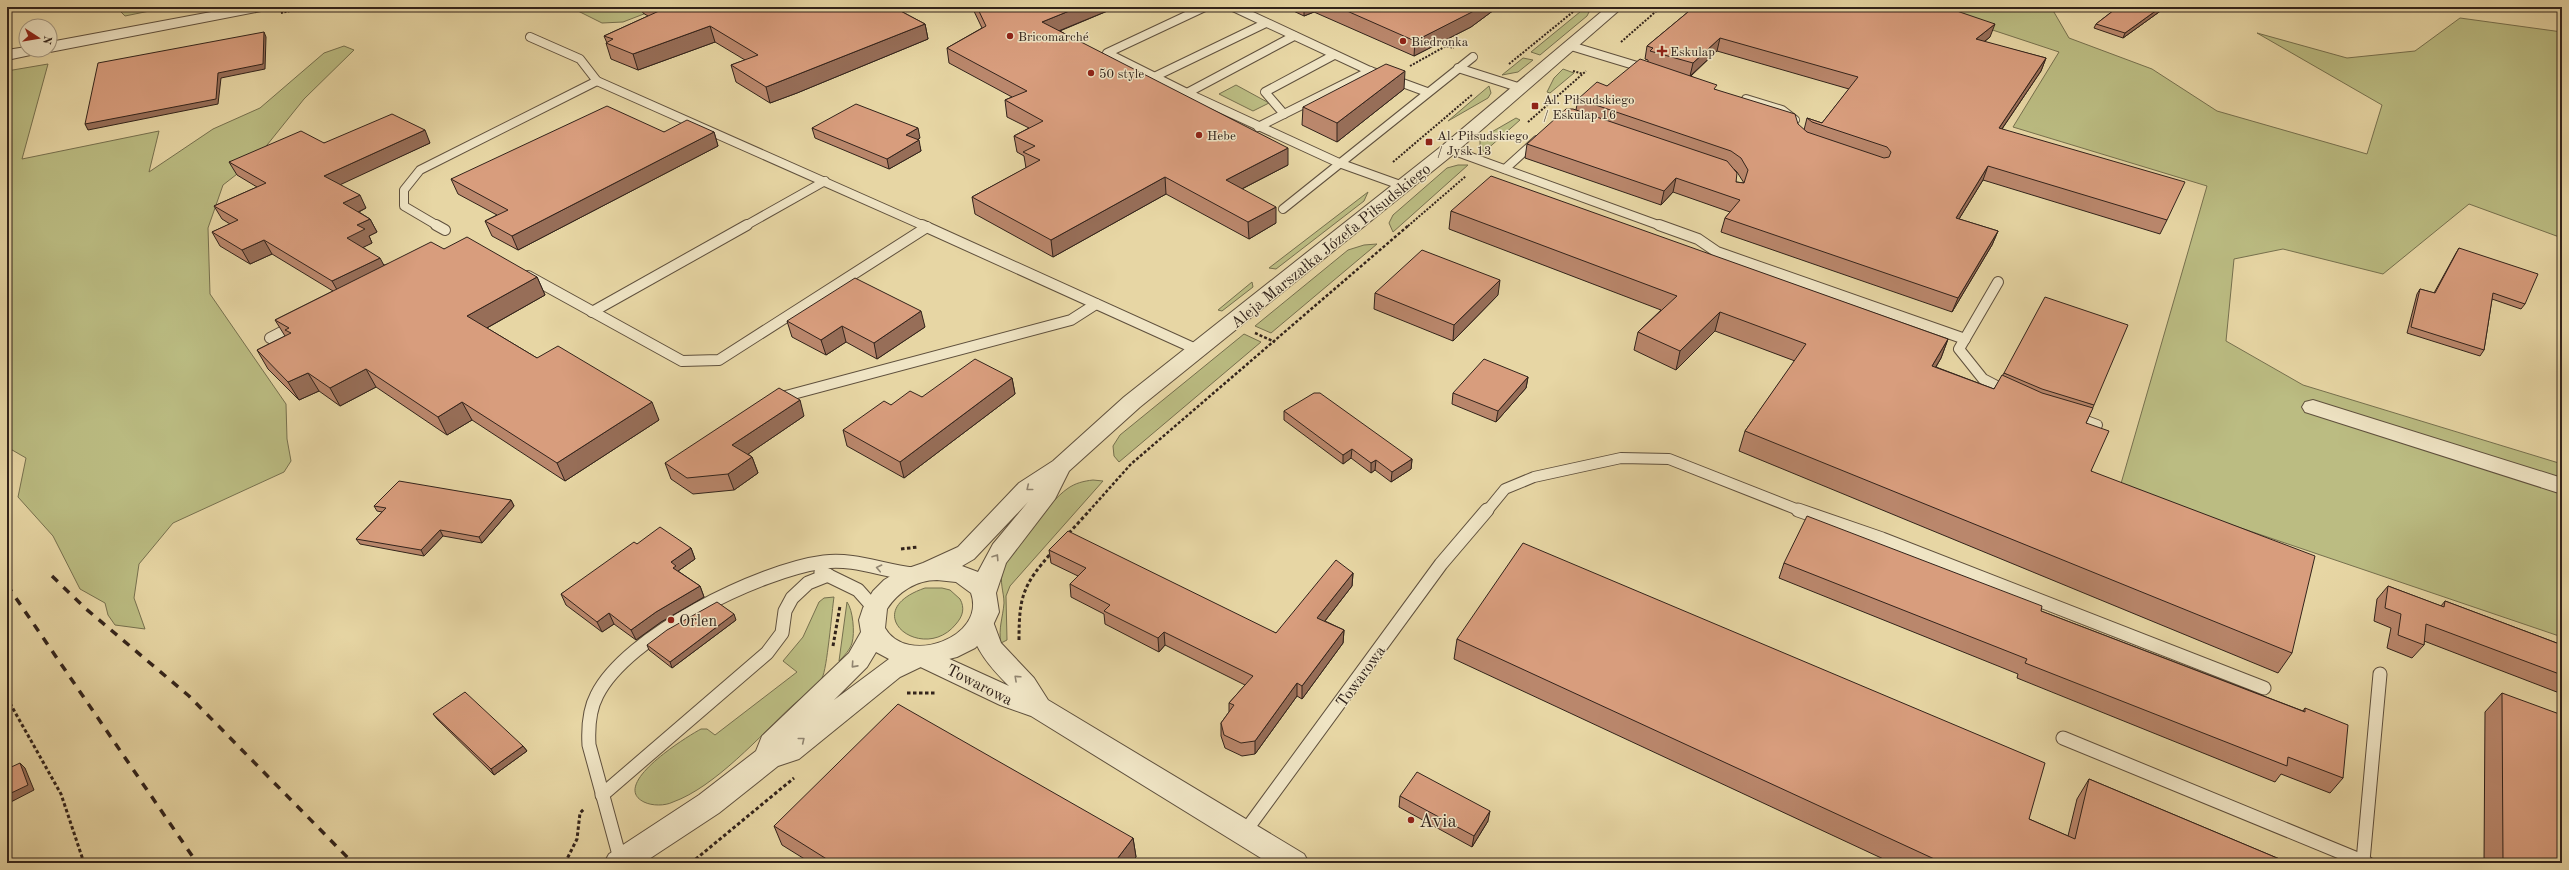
<svg xmlns="http://www.w3.org/2000/svg" width="2569" height="870" viewBox="0 0 2569 870" font-family="'Old Standard TT',serif">
	<style>
		.green { fill: #bbbc82; stroke: #76704e }
		.lines { fill: none; stroke-linecap: round; stroke-linejoin: round }
		.service-far2-casing { stroke: #5f503d; stroke-width: 10 }
		.service-far1-casing { stroke: #5f503d; stroke-width: 12 }
		.service-casing { stroke: #5f503d; stroke-width: 15 }
		.minor-casing { stroke: #5f503d; stroke-width: 2 }
		.tertiary-casing { stroke: #5f503d; stroke-width: 2 }
		.path-far2 { stroke: #32231b; stroke-width: 2; stroke-dasharray: 2 1.5; stroke-linecap: butt }
		.path-far1 { stroke: #32231b; stroke-width: 2.5; stroke-dasharray: 3 2; stroke-linecap: butt }
		.path { stroke: #32231b; stroke-width: 3; stroke-dasharray: 3.5 2.5; stroke-linecap: butt }
		.service-far2 { stroke: #efe4c4; stroke-width: 8 }
		.service-far1 { stroke: #efe4c4; stroke-width: 10 }
		.service { stroke: #efe4c4; stroke-width: 13 }
		.minor { fill: #efe4c4; fill-rule: evenodd }
		.tertiary { fill: #efe4c4; fill-rule: evenodd }
		.rail { stroke: #32231b; stroke-width: 3.5; stroke-dasharray: 8 8; stroke-linecap: butt }
		.wall { fill: #ba876c; stroke: #32231b; fill-rule: evenodd }
		.shaded-wall { fill: #976e58; stroke: #32231b }
		.building { fill: #d89d7d; stroke: #32231b }
		.oneway { stroke: #908470 }
		.poi-dot { fill: #8f2418; stroke: #efe4c4; stroke-width: 1.5 }
		.labels { text-anchor: middle; stroke-width: 3; stroke-linejoin: round; paint-order: stroke }
		.far-poi-label { font-size: 13px; fill: #32231b; stroke: #efe4c4; text-anchor: start }
		.street-label { font-size: 16px; fill: #32231b; stroke: #efe4c4 }
		.poi-label { font-size: 16px; fill: #32231b; stroke: #efe4c4; text-anchor: start }
		.near-poi-label { font-size: 19px; fill: #32231b; stroke: #efe4c4; text-anchor: start }
	</style>
	<rect width="100%" height="100%" fill="#e7d6a4"/>
	<filter id="stains"><feTurbulence type="fractalNoise" baseFrequency=".005" numOctaves="4"/><feColorMatrix values="0 0 0 0 .2 0 0 0 0 .09 0 0 0 0 .02 0 0 0 .5 -.17"/></filter>
	<radialGradient id="worn" r=".72"><stop offset=".6" stop-color="#630" stop-opacity="0"/><stop offset="1" stop-color="#630" stop-opacity=".3"/></radialGradient>
	<g class="green">
		<polygon points="116,7 169,7 125,16"/>
		<polygon points="570,7 662,7 623,22 602,23"/>
		<polygon points="1586,7 1589,12 1587,16 1540,55 1531,52"/>
		<polygon points="1923,7 2051,7 2069,38 2152,69 2217,111 2367,154 2382,105 2257,33 2347,58 2415,51 2460,18 2562,32 2562,238 2469,204 2383,274 2283,249 2234,259 2226,341 2303,385 2562,464 2562,637 2120,487 2207,186 2013,127 2059,52"/>
		<polygon points="344,46 354,50 304,99 255,160 223,185 208,228 210,294 286,404 287,439 291,461 284,472 173,523 139,564 134,598 145,629 115,625 108,615 105,603 80,589 53,536 18,497 26,458 7,447 7,71 48,64 22,159 159,131 149,172 213,129 260,108 324,53"/>
		<polygon points="1523,58 1533,60 1518,72 1502,75"/>
		<polygon points="1563,69 1574,73 1550,93 1547,92 1554,78"/>
		<polygon points="1236,85 1269,103 1253,111 1219,94"/>
		<polygon points="1489,86 1491,93 1488,98 1448,121"/>
		<polygon points="1516,118 1520,120 1484,152 1480,147 1480,140 1483,137"/>
		<polygon points="1458,165 1468,165 1393,232 1389,223 1393,215 1447,168"/>
		<polygon points="1368,192 1364,201 1276,269 1269,268"/>
		<polygon points="1377,244 1271,333 1255,326 1348,250 1364,245"/>
		<polygon points="1252,282 1253,287 1222,311 1218,310"/>
		<polygon points="1244,334 1261,342 1119,462 1114,456 1113,446 1120,435"/>
		<path d="M1093 480 1103 481 1010 586 1006 596 1007 640 1001 643C998 629 1003 617 1004 603 1004 592 999 582 1003 570 1010 551 1051 500 1067 489 1075 483 1084 481 1093 480Z"/>
		<path d="M925 588H942L950 590 960 599C965 608 963 616 956 624 923 665 855 612 925 588Z"/>
		<path d="M834 597C832 610 827 670 822 678 816 688 802 697 793 705 761 735 715 787 673 802 665 806 652 806 644 802 609 785 686 737 701 729H707L715 735 797 672 783 661 803 637 819 602 824 598Z"/>
		<path d="M847 602C853 610 855 633 852 643 850 650 844 656 839 661Z"/>
	</g>
	<g class="lines">
		<g class="service-far2-casing">
			<g id="service-far2">
				<polyline points="1233,7 1370,71 1427,92"/>
				<polyline points="1294,36 1187,93 1339,163 1403,186"/>
				<polyline points="530,37 580,59 597,81 924,226"/>
				<polyline points="1571,46 1647,69"/>
				<polyline points="1458,68 1521,88"/>
				<polyline points="1154,77 1266,23"/>
				<polyline points="1187,93 1107,53 1205,7"/>
				<polyline points="1746,99 1782,110 1795,120"/>
				<polyline points="1284,114 1265,92 1334,55"/>
				<polyline points="1258,127 1370,71"/>
				<polyline points="1449,149 1661,226"/>
				<polyline points="1505,169 1537,140"/>
				<polyline points="1283,209 1473,57"/>
				<polyline points="438,226 404,206 404,190 420,170 597,81"/>
				<polyline points="745,226 825,181"/>
			</g>
		</g>
		<g class="service-far1-casing">
			<g id="service-far1">
				<polyline points="436,225 445,230"/>
				<polyline points="922,225 1198,350"/>
				<polyline points="1659,225 1698,239 1717,252 1965,339"/>
				<polyline points="528,276 682,361 719,360 927,227"/>
				<polyline points="1998,282 1959,349 1983,379 2008,392"/>
				<polyline points="592,312 747,225"/>
				<polyline points="270,338 295,325"/>
				<polyline points="782,397 1071,320 1096,304"/>
				<polyline points="2073,416 2097,425"/>
				<polyline points="1487,511 1505,489 1534,477 1621,458 1669,459 1801,511"/>
			</g>
		</g>
		<g class="service-casing">
			<g id="service">
				<polyline points="1798,510 1882,539 2264,688"/>
				<polyline points="821,572 858,590 874,608"/>
				<polyline points="2063,738 2367,863"/>
				<polyline points="602,795 767,653 782,633 785,611 792,598 808,583 828,575"/>
				<polyline points="1244,833 1441,564 1487,510"/>
				<polyline points="2363,861 2380,674"/>
				<path d="M621 862 589 745C588 728 589 710 597 695 626 636 760 570 824 562 854 558 883 571 913 574"/>
			</g>
		</g>
		<g class="minor-casing">
			<g id="minor">
				<polygon points="2313,400 2562,478 2562,494 2305,412 2302,407 2305,402"/>
				<path d="M982 613 991 616 1001 643 1034 678 1048 700 1304 854 1309 863H1269L1031 716 1000 705 912 663 908 656 912 649 921 646 1009 686C990 667 975 650 969 623L973 616Z"/>
			</g>
		</g>
		<g class="tertiary-casing">
			<g id="tertiary">
				<polygon points="238,7 268,7 261,11 50,52 44,50 50,50 50,42"/>
				<path d="M1607 7H1623L1455 153 1140 407 1069 471 1055 499 1006 563 996 593 999 612 989 634 975 648 957 657 925 665 900 677 799 759 778 766 719 813 643 863H604L609 854 699 795 756 751 762 736 849 653 861 632 859 620 863 608 873 591 884 580 897 572 923 563 958 547 1019 483 1053 461 1124 397 1443 145ZM1028 502 993 544 978 572 962 566 974 559ZM937 580 956 582 971 593C987 638 906 666 885 628L887 609C898 592 916 580 937 580ZM876 652 889 659 834 700 867 667Z"/>
				<polygon points="26,47 26,50 43,50 40,53 7,60 7,50"/>
			</g>
		</g>
		<g class="path-far2">
			<polyline points="282,9 291,7"/>
			<polyline points="281,13 309,7"/>
			<polyline points="1621,42 1661,7"/>
			<polyline points="1509,64 1579,7"/>
			<polyline points="1410,66 1446,46 1454,48"/>
			<polyline points="1573,71 1583,74"/>
			<polyline points="1528,122 1586,71"/>
			<polyline points="1393,162 1473,94"/>
			<polyline points="1408,226 1466,176"/>
		</g>
		<g class="path-far1">
			<polyline points="1255,333 1275,342"/>
			<polyline points="1089,511 1131,464 1409,225"/>
		</g>
		<g class="path">
			<polyline points="1069,533 1090,510"/>
			<polyline points="901,549 918,547"/>
			<path d="M1019 640C1019 596 1023 585 1052 552"/>
			<polyline points="833,646 840,606"/>
			<polyline points="907,693 936,693"/>
			<polyline points="7,698 61,794 84,863"/>
			<polyline points="565,863 577,839 580,813 584,809"/>
			<polyline points="691,863 794,778"/>
		</g>
		<use href="#service-far2" class="service-far2"/>
		<use href="#service-far1" class="service-far1"/>
		<use href="#service" class="service"/>
		<use href="#minor" class="minor"/>
		<use href="#tertiary" class="tertiary"/>
		<g class="rail">
			<polyline points="52,576 85,608 189,696 353,863"/>
			<polyline points="7,585 197,863"/>
		</g>
	</g>
	<g class="wall">
		<polygon points="641,7 893,7 925,24 928,39 797,93 770,103 736,82 731,65 745,60 715,42 638,70 611,59 606,43 607,43 604,36 648,16 643,13"/>
		<polygon points="972,7 1117,7 1060,31 1288,165 1242,189 1276,223 1249,239 1166,194 1053,257 975,214 972,197 1026,168 1024,156 1017,152 1014,136 1029,128 1007,117 1005,100 1012,97 949,63 947,48 982,28"/>
		<polygon points="1285,7 1498,7 1471,27 1414,56 1314,12 1304,16"/>
		<path d="M1694 7 1990 37 1984 42 2046 58 2041 71 2002 129 2167 220 2160 234 1983 180 1959 219 1998 231 1992 245 1952 312 1721 232 1725 218 1730 212 1673 192 1661 205 1525 158 1527 144 1576 110 1578 99 1607 86 1648 62V60L1645 59 1647 46ZM1717 51 1849 89 1822 123 1807 118 1804 130 1716 90 1691 76ZM1734 169 1737 172 1744 183 1736 182Z"/>
		<polygon points="2118,7 2166,7 2123,38 2094,28 2096,24"/>
		<polygon points="1404,89 1337,142 1302,125 1303,107"/>
		<polygon points="812,128 920,138 918,140 921,151 889,169 815,138"/>
		<polygon points="664,132 714,132 718,146 518,250 492,236 485,221 497,215 458,194 451,179"/>
		<polygon points="324,143 430,143 340,184 366,208 359,212 370,219 377,232 369,236 372,243 363,247 384,265 444,249 537,277 545,295 487,328 537,358 659,420 565,481 472,420 447,435 376,387 340,406 319,391 299,400 268,369 257,350 285,336 275,320 333,291 272,254 250,264 220,246 212,232 230,224 222,219 214,206 257,187 237,175 229,162"/>
		<polygon points="1451,211 1948,339 1941,358 1936,367 1994,389 2004,373 2094,405 2086,423 2091,471 2292,653 2278,673 1739,451 1745,431 1795,361 1715,331 1676,370 1634,350 1638,332 1661,310 1449,229"/>
		<polygon points="2459,248 2525,304 2521,309 2492,299 2484,350 2480,356 2407,333 2417,294 2420,289 2434,293 2456,253"/>
		<polygon points="1375,293 1498,295 1453,341 1374,309"/>
		<polygon points="787,321 925,327 877,359 846,342 826,355 792,337"/>
		<polygon points="1528,377 1526,388 1496,422 1452,404 1453,393"/>
		<polygon points="1012,378 1015,394 904,478 847,446 843,430 891,405 922,397"/>
		<polygon points="1284,411 1412,459 1411,469 1391,482 1375,470 1371,473 1351,458 1343,464 1284,420"/>
		<polygon points="804,416 748,454 752,457 758,473 734,490 693,494 671,479 665,463"/>
		<polygon points="511,500 514,506 482,543 443,536 424,556 360,544 356,539 382,512 377,511 374,506"/>
		<polygon points="637,544 691,548 695,559 678,571 700,586 704,597 661,622 636,640 614,624 602,632 566,605 561,594"/>
		<polygon points="1049,550 1276,633 1353,573 1352,586 1325,621 1344,630 1343,643 1302,699 1297,696 1255,754 1242,756 1225,748 1221,736 1221,723 1229,712 1229,703 1245,685 1165,645 1159,652 1105,624 1104,614 1071,597 1070,584 1078,576 1051,563"/>
		<polygon points="1784,563 2041,611 2303,711 2305,708 2343,778 2330,793 2281,774 2275,782 2017,678 2018,674 1779,578"/>
		<polygon points="2388,586 2441,606 2445,601 2562,645 2562,694 2424,641 2424,645 2412,658 2387,648 2391,628 2374,621 2377,599"/>
		<polygon points="736,620 672,668 649,650 647,645"/>
		<polygon points="1457,639 2029,819 2068,836 2077,799 2089,779 2289,863 1892,863 1454,659"/>
		<polygon points="2502,693 2562,863 2484,863 2485,712"/>
		<polygon points="433,714 523,746 527,751 494,775 437,719"/>
		<polygon points="1400,796 1488,821 1472,847 1399,807"/>
		<polygon points="774,826 1133,838 1136,857 1131,863 811,863 782,845"/>
	</g>
	<g class="shaded-wall">
		<polygon points="1079,7 1117,7 1044,37 1042,22"/>
		<polygon points="1304,7 1314,7 1314,12 1304,16"/>
		<polygon points="1480,7 1498,7 1471,27 1414,56 1415,41"/>
		<polygon points="2161,7 2166,7 2123,38 2125,33"/>
		<polygon points="925,24 928,39 797,93 770,103 766,87"/>
		<polygon points="1995,24 1990,37 1971,52 1976,39"/>
		<polygon points="710,26 715,42 638,70 633,54"/>
		<polygon points="264,32 266,37 265,69 221,78 218,104 88,130 85,124 218,73"/>
		<polygon points="1720,38 1717,51 1690,76 1693,63"/>
		<polygon points="2046,58 2041,71 1993,142 1999,128"/>
		<polygon points="1405,71 1404,89 1337,142 1337,123"/>
		<polygon points="918,128 920,138 908,145 906,135"/>
		<polygon points="425,130 430,143 331,189 324,176"/>
		<polygon points="714,132 718,146 518,250 512,236"/>
		<polygon points="919,140 921,151 889,169 887,159"/>
		<polygon points="1288,148 1288,165 1226,197 1226,180"/>
		<polygon points="1988,166 1983,180 1951,232 1956,218"/>
		<polygon points="1165,177 1166,194 1053,257 1051,240"/>
		<polygon points="1676,178 1673,192 1661,205 1664,191"/>
		<polygon points="360,195 366,208 350,216 343,203"/>
		<polygon points="1276,207 1276,223 1249,239 1248,222"/>
		<polygon points="370,219 377,232 369,236 372,243 354,252 347,238 357,225"/>
		<polygon points="1998,231 1992,245 1952,312 1958,298"/>
		<polygon points="264,240 272,254 250,264 242,250"/>
		<polygon points="380,258 387,271 340,295 332,281"/>
		<polygon points="537,277 545,295 476,334 467,316"/>
		<polygon points="1500,280 1498,295 1453,341 1454,325"/>
		<polygon points="921,311 925,327 877,359 874,343"/>
		<polygon points="1720,312 1715,331 1676,370 1680,351"/>
		<polygon points="842,326 846,342 826,355 821,340"/>
		<polygon points="1948,339 1941,358 1925,385 1932,366"/>
		<polygon points="366,369 376,387 340,406 330,388"/>
		<polygon points="308,373 319,391 299,400 288,382"/>
		<polygon points="1528,377 1526,388 1496,422 1498,411"/>
		<polygon points="1012,378 1015,394 904,478 900,462"/>
		<polygon points="800,400 804,416 738,461 732,445"/>
		<polygon points="462,402 472,420 447,435 438,417"/>
		<polygon points="652,402 659,420 565,481 557,463"/>
		<polygon points="1352,449 1351,458 1343,464 1343,455"/>
		<polygon points="752,457 758,473 734,490 728,474"/>
		<polygon points="1412,459 1411,469 1391,482 1392,472"/>
		<polygon points="1376,460 1375,470 1371,473 1371,463"/>
		<polygon points="511,500 514,506 482,543 479,537"/>
		<polygon points="440,530 443,536 424,556 421,550"/>
		<polygon points="691,548 695,559 678,571 680,576 678,579 671,562"/>
		<polygon points="1353,573 1352,586 1317,631 1317,618"/>
		<polygon points="700,586 704,597 661,622 636,640 631,630 656,612"/>
		<polygon points="609,613 614,624 602,632 597,622"/>
		<polygon points="734,614 736,620 672,668 670,662"/>
		<polygon points="1344,630 1343,643 1302,699 1302,686"/>
		<polygon points="1164,632 1165,645 1159,652 1158,638"/>
		<polygon points="1297,683 1297,696 1255,754 1255,741"/>
		<polygon points="523,746 527,751 494,775 491,769"/>
		<polygon points="20,763 25,768 34,790 7,804 7,795"/>
		<polygon points="1490,811 1488,821 1472,847 1474,836"/>
		<polygon points="1133,838 1136,857 1131,863 1114,863"/>
	</g>
	<g class="building">
		<polygon points="654,7 893,7 925,24 766,87 731,65 758,55 710,26 633,54 606,43 613,39 604,36 659,11"/>
		<polygon points="977,7 1079,7 1042,22 1288,148 1226,180 1276,207 1248,222 1165,177 1051,240 972,197 1040,160 1023,152 1035,146 1014,136 1043,121 1005,100 1027,91 947,48 986,26"/>
		<polygon points="1338,7 1480,7 1472,12 1415,41"/>
		<polygon points="1694,7 1945,7 1995,24 1976,39 2046,58 1999,128 2185,182 2167,220 1988,166 1956,218 1998,231 1958,298 1725,218 1740,200 1676,178 1664,191 1527,144 1566,109 1573,109 1727,161 1737,173 1736,182 1744,183 1748,170 1741,158 1731,151 1578,99 1597,82 1607,86 1640,59 1717,85 1714,89 1795,114 1798,124 1807,132 1884,158 1889,157 1891,152 1887,147 1812,122 1807,118 1822,123 1858,77 1720,38 1693,63 1650,51 1653,48 1647,46"/>
		<polygon points="2118,7 2161,7 2125,33 2096,24"/>
		<polygon points="264,32 263,64 218,73 216,99 85,124 98,63"/>
		<polygon points="1386,64 1405,71 1337,123 1303,107"/>
		<polygon points="856,104 918,128 906,135 919,140 887,159 812,128"/>
		<polygon points="607,106 664,132 687,120 714,132 512,236 485,221 508,210 451,179"/>
		<polygon points="392,114 425,130 324,176 360,195 343,203 370,219 357,225 365,229 347,238 380,258 332,281 264,240 242,250 212,232 238,220 214,206 266,183 229,162 301,131 324,143"/>
		<polygon points="1491,176 1948,339 1932,366 1994,389 2002,375 2042,393 2093,408 2086,423 2109,431 2091,471 2315,556 2292,653 1745,431 1806,344 1720,312 1680,351 1638,332 1677,296 1451,211"/>
		<polygon points="467,237 537,277 467,316 537,358 558,346 652,402 557,463 462,402 438,417 366,369 330,388 308,373 288,382 257,350 291,333 285,330 289,328 275,320 431,242 444,249"/>
		<polygon points="2459,248 2538,274 2525,304 2493,293 2484,350 2411,327 2420,289 2435,293"/>
		<polygon points="1422,250 1500,280 1454,325 1375,293"/>
		<polygon points="855,278 921,311 874,343 842,326 821,340 787,321"/>
		<polygon points="2045,297 2128,325 2094,405 2042,389 2004,373"/>
		<polygon points="975,359 1012,378 900,462 843,430 884,401 891,405 910,391 922,397"/>
		<polygon points="1484,359 1528,377 1498,411 1453,393"/>
		<polygon points="779,388 800,400 732,445 752,457 728,474 687,478 665,463"/>
		<polygon points="1314,393 1320,393 1412,459 1392,472 1376,460 1371,463 1352,449 1343,455 1284,411"/>
		<polygon points="399,481 511,500 479,537 440,530 421,550 356,539 386,508 374,506"/>
		<polygon points="1807,516 2042,606 2041,611 2305,712 2305,708 2348,725 2343,778 2288,757 2287,766 2025,663 2027,659 1784,563"/>
		<polygon points="660,527 691,548 671,562 676,566 673,568 700,586 656,612 631,630 609,613 597,622 561,594 634,542 637,544"/>
		<polygon points="1068,531 1276,633 1336,560 1353,573 1317,618 1344,630 1302,686 1297,683 1255,741 1241,743 1224,735 1221,723 1234,705 1229,703 1253,676 1164,632 1158,638 1104,611 1110,605 1070,584 1086,568 1049,550"/>
		<polygon points="1523,543 2045,763 2029,819 2075,839 2089,779 2289,863 1943,863 1457,639"/>
		<polygon points="2388,586 2444,607 2445,601 2562,645 2562,675 2426,624 2424,645 2398,635 2401,614 2385,608"/>
		<polygon points="717,602 734,614 670,662 647,645 667,630"/>
		<polygon points="465,692 523,746 491,769 433,714"/>
		<polygon points="2502,693 2562,715 2562,863 2503,863"/>
		<polygon points="898,704 1133,838 1114,863 833,863 774,826"/>
		<polygon points="20,763 28,785 7,795 7,769"/>
		<polygon points="1417,772 1490,811 1474,836 1400,796"/>
	</g>
	<defs><path id="oneway-chevron" d="M-2-3.5L2.5 0L-2 3.5" fill="none" stroke-width="1.6" stroke-linecap="round" stroke-linejoin="round"/></defs>
	<g class="oneway">
		<use href="#oneway-chevron" transform="translate(1029 488) rotate(141)"/>
		<use href="#oneway-chevron" transform="translate(996 557) rotate(-57)"/>
		<use href="#oneway-chevron" transform="translate(879 568) rotate(-168)"/>
		<use href="#oneway-chevron" transform="translate(854 665) rotate(132)"/>
		<use href="#oneway-chevron" transform="translate(1017 678) rotate(-137)"/>
		<use href="#oneway-chevron" transform="translate(802 740) rotate(-39)"/>
	</g>
	<g class="poi-dot">
		<circle cx="1010" cy="36" r="4"/>
		<circle cx="1403" cy="41" r="4"/>
		<path d="M1660 45h4v4h4v4h-4v4h-4v-4h-4v-4h4z"/>
		<circle cx="1091" cy="73" r="4"/>
		<rect x="1531" y="102" width="8" height="8" rx="2"/>
		<circle cx="1199" cy="135" r="4"/>
		<rect x="1425" y="138" width="8" height="8" rx="2"/>
		<circle cx="671" cy="620" r="4"/>
		<circle cx="1411" cy="820" r="4"/>
	</g>
	<g class="labels">
		<g class="far-poi-label">
			<text x="1018" y="41">Bricomarché</text>
			<text x="1411" y="46">Biedronka</text>
			<text x="1670" y="56">Eskulap</text>
			<text x="1099" y="78">50 style</text>
			<text x="1543" y="104">Al. Piłsudskiego<tspan x="1543" dy="15">/ Eskulap 16</tspan></text>
			<text x="1207" y="140">Hebe</text>
			<text x="1437" y="140">Al. Piłsudskiego<tspan x="1437" dy="15">/ Jysk 13</tspan></text>
		</g>
		<g class="street-label">
			<text transform="translate(1330 245) rotate(-39)" y="6">Aleja Marszałka Józefa Piłsudskiego</text>
			<text transform="translate(1360 676) rotate(-54)" y="6">Towarowa</text>
			<text transform="translate(980 684) rotate(27)" y="6">Towarowa</text>
		</g>
		<g class="poi-label">
			<text x="679" y="626">Orlen</text>
		</g>
		<g class="near-poi-label">
			<text x="1419" y="827">Avia</text>
		</g>
	</g>
	<rect width="2569" height="870" fill="none" stroke="#e7d6a4" stroke-width="24"/>
	<rect x="8" y="8" width="2553" height="854" fill="none" stroke="#32231b" stroke-width="2"/>
	<rect x="12" y="12" width="2545" height="846" fill="none" stroke="#32231b"/>
	<g transform="translate(38 38) rotate(102)"><circle r="19" fill="#efe4c4" stroke="#a39780"/>
	<path d="M0-3L7 15L0 10L-7 15Z" fill="#8f2418"/>
	<text y="-6" font-size="11" font-weight="bold" text-anchor="middle" fill="#32231b">N</text>
	</g>
	<rect width="100%" height="100%" filter="url(#stains)"/>
	<rect width="100%" height="100%" fill="url(#worn)"/>
</svg>
